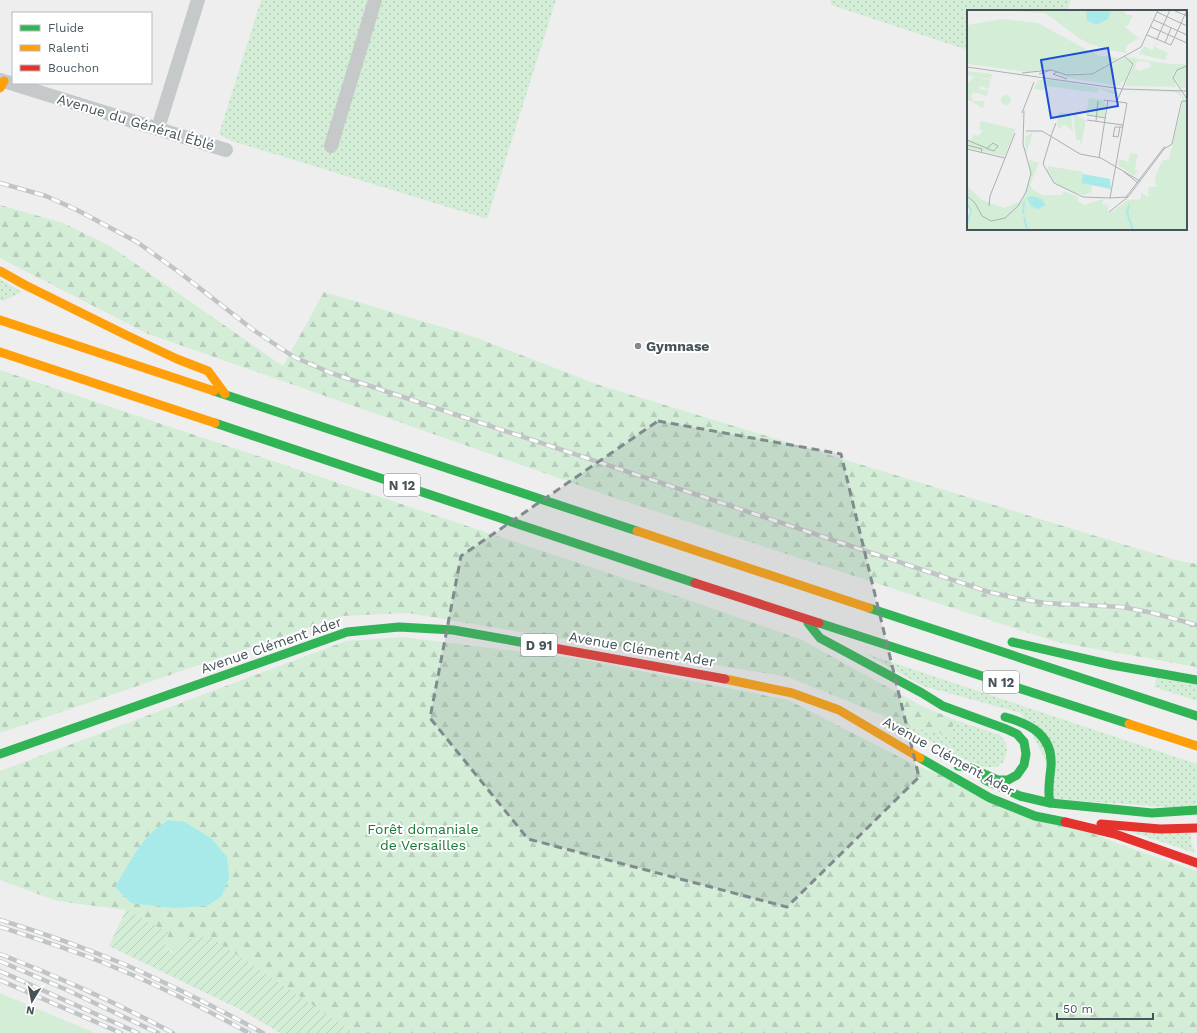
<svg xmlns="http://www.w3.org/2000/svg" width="1197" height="1033" viewBox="0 0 1197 1033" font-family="'Work Sans',sans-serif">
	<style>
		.grass { fill: url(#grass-dots) }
		.forest { fill: url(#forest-firs) }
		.park { fill: #d3edd7 }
		.garden { fill: url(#garden-furrows) }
		.water { fill: #a8e9ea }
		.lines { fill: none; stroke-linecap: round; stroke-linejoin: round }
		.street { stroke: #c6c9ca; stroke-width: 14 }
		.fast { stroke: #30b455; stroke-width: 9 }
		.slow { stroke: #ff9f0a; stroke-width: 9 }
		.jam { stroke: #e5322d; stroke-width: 9 }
		.rail-casing { stroke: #c1c4c5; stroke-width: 4.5 }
		.rail { stroke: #fff; stroke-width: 3; stroke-dasharray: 9; stroke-linecap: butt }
		.marked { fill: #818a8e; fill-opacity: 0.2; stroke: #818a8e; stroke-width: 3; stroke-dasharray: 8 5; stroke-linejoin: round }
		.poi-dot { fill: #818a8e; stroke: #fff; stroke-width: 1.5 }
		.labels { text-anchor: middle; stroke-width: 4; stroke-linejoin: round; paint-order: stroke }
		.shield { fill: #fff; stroke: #7e878c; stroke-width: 1 }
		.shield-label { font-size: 13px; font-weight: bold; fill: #46545a }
		.street-label { font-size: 14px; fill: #46545a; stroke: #fff }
		.poi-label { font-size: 14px; font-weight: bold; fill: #46545a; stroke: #fff; text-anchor: start }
		.park-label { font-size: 14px; fill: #197936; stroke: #fff }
		.inset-river { fill: none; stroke: #a8e9ea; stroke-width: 2 }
		.inset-road { fill: none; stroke: #abb0b3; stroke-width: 1 }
		.view { fill: #1d4ed8; fill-opacity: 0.15; stroke: #1d4ed8; stroke-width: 2 }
		.inset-edge { fill: none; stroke: #46545a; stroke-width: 2 }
	</style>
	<defs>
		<pattern id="grass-dots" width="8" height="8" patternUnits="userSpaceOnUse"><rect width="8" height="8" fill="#d3edd7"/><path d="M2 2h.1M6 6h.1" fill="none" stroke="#b6cdbb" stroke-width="1.8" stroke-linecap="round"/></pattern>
		<pattern id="forest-firs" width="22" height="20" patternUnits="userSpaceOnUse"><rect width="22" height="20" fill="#d3edd7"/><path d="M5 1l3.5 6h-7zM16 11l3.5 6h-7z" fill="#b6cdbb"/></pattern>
		<pattern id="garden-furrows" width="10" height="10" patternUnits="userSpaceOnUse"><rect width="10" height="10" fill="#d3edd7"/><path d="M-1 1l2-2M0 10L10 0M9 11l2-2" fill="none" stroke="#b6cdbb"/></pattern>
	</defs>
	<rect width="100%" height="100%" fill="#efeeee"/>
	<g class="grass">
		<polygon points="261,0 556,0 487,219 232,141 219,134"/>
		<polygon points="831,0 1071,0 1067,11 968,11 968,50 831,5"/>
		<polygon points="0,279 22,292 3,301 0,300"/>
		<polygon points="864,653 1197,764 1197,804 1182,808 1052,799 1053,774 1021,713 923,686"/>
		<polygon points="1157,678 1197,685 1197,701 1154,687"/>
		<polygon points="880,714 915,728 950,735 955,720 1000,735 1006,743 1007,752 1004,761 997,767 985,767 963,759"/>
		<polygon points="1126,830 1191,833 1191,842 1195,853"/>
	</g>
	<g class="forest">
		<polygon points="0,205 63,223 110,246 283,366 324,292 469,335 599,385 1175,560 1197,564 1197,667 1057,642 615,498 146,333 0,258"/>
		<polygon points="0,370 668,593 800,639 920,705 955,720 950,735 915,728 788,677 408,613 342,616 0,733"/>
		<polygon points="403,637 579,659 788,700 915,765 1127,847 1197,871 1197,1033 353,1033 349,1029 164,948 126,910 57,901 0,880 0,771 346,641"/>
	</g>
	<polygon class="park" points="0,993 2,994 95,1033 0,1033"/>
	<polygon class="garden" points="126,910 169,933 164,948 173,953 179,941 209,936 349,1029 353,1033 280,1033 243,1011 109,946"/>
	<path class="water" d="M169 820 185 822 212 839 227 857 229 878 222 896 207 906 174 908 131 903 115 887C130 863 143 833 169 820Z"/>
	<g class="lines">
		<g class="street">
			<polyline points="0,80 226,150"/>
			<polyline points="158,128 198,0"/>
			<polyline points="331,146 375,0"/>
		</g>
		<g class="fast">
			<polyline points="214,391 637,531"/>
			<polyline points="215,423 695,583"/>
			<polyline points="869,608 1197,716"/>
			<polyline points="808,623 820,638 922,693 943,706 1006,729 1017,734 1024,742 1026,754 1024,765 1017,775 1008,780 998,780 971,768 958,766"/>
			<polyline points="819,623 1129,724"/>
			<polyline points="1012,642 1112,665 1197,680"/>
			<path d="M1005 717C1030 724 1053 735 1051 766 1050 779 1047 790 1050 803"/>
			<polyline points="0,754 347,632 399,627 453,630 537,645"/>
			<polyline points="920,758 990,798 1035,816 1065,822"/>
			<polyline points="985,780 1020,796 1050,803 1152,813 1197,810"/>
		</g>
		<g class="slow">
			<polyline points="0,88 4,81"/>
			<polyline points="0,271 25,285 126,335 177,359 208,371 225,394"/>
			<polyline points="0,320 214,391"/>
			<polyline points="0,352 215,423"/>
			<polyline points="637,531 869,608"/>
			<polyline points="725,679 792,693 839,710 920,758"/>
			<polyline points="1129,724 1197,746"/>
		</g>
		<g class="jam">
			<polyline points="695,583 819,623"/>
			<polyline points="537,645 725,679"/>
			<polyline points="1065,822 1115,834 1197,863"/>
			<polyline points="1101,824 1160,829 1197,828"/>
		</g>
		<g class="rail-casing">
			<g id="rail">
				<polyline points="0,183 46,196 77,210 137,242 179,272 252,329 294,357 331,373 989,592 1015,598 1045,603 1122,607 1153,613 1197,625"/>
				<path d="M0 920C43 933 85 948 126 965 173 986 219 1009 263 1033"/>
				<path d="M0 927C29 936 58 946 86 956 142 977 196 1004 249 1033"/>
				<path d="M0 954C59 977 117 1003 173 1033"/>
				<polyline points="0,961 67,990 158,1033"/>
				<polyline points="0,971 138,1033"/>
				<polyline points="0,980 121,1033"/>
			</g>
		</g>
		<use href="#rail" class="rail"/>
	</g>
	<path class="marked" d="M658 421 841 454 919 777 787 907 528 839 430 718 461 556Z"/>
	<circle class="poi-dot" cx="638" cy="346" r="4"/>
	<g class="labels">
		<g class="shield">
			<rect x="384" y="474" width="36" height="22" rx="3"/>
			<rect x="521" y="634" width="36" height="22" rx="3"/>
			<rect x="983" y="671" width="36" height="22" rx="3"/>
		</g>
		<g class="shield-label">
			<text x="402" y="490">N 12</text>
			<text x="539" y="650">D 91</text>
			<text x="1001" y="687">N 12</text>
		</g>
		<g class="street-label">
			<text transform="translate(136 122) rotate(17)" y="5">Avenue du Général Éblé</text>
			<text transform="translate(271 645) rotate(-19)" y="5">Avenue Clément Ader</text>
			<text transform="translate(642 649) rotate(10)" y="5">Avenue Clément Ader</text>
			<text transform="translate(949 756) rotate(29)" y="5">Avenue Clément Ader</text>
		</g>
		<g class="poi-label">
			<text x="646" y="351">Gymnase</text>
		</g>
		<g class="park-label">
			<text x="423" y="834">Forêt domaniale<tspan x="423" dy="16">de Versailles</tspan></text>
		</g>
	</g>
	<g transform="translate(967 10)">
		<rect width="220" height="220" fill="#efeeee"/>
		<path d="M153 0H157L159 5H166L161 15 160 12 154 13 150 8ZM0 61 25 64 24 69 0 65ZM6 66 23 70 22 79 13 76 12 79 21 81 20 86 6 82 4 86 6 91H18L16 98 0 89V72H3ZM34 90a5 5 0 1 1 10 0a5 5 0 1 1-10 0ZM122 88 138 90V107L119 105ZM92 102 104 104 106 121 97 114 92 119 90 114ZM106 104 119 110 114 136 113 130H109ZM66 122 59 144 58 127ZM163 143 171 144 168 159 171 161 167 166 151 155 152 149 161 152Z" fill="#d3edd7"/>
		<path d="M29 0H153L150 8 154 13 160 12 161 15 158 17 149 10 170 29 160 35 158 40 161 43 141 40 115 30 78 3ZM37 9 71 13 130 45 152 48 125 63 100 64 76 59 61 62 0 54V15ZM159 47 203 54H220V55L206 64 209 77 158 76 167 55ZM170 51 182 52 184 57 172 61 168 58ZM157 48 165 53 158 71H155L153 76 100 68 90 64 122 65ZM220 57V79L214 78 207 67 211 60ZM72 70H85L140 79 152 82 151 85 145 84 132 78 130 83 80 76 76 80 66 79ZM169 81 199 80 212 81 220 92V220H0V209L5 202 0 194V176L15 190 37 198 55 191 64 167 62 150 72 153 63 175 66 180 75 185H94L97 181 111 187V191L117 195 136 189V194L141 195V204L161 190 174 189V183L182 187 181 180 182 177H189L188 168 195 151 202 149 216 92 215 87 208 82 171 81 154 85Z" fill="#d3edd7" fill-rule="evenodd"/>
		<path d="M191 30 188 37 201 43 198 50 172 44 177 36 185 40Z" fill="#d3edd7"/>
		<path d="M107 0H153L149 10 174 30 170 29 160 35 158 40 161 43 122 34 98 17ZM14 111 48 119 38 146 0 138V129L4 130 7 124 11 126 16 121 12 119ZM81 156 116 162 114 172 125 175 124 182 117 185 107 183 89 174 80 160Z" fill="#d3edd7"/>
		<path d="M119 0H144L141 9 129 15 120 10ZM116 164 143 169 144 179 114 173ZM65 186 74 189 79 195 71 199 64 196 60 188Z" fill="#a8e9ea"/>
		<path class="inset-river" d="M0 194 4 200 0 214M162 195 160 203 166 220M56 204 57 191M57 207 60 220"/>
		<path class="inset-road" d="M206 0 220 6M190 2 220 16M187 10 220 25M184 17 220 33M180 25 204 35 220 0M190 29 203 0M198 33 204 18M220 56 210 60 206 68 220 89M0 57 155 79 220 81M90 62 86 64 100 69M55 63 83 60M72 64 84 60 100 65 125 64 174 37 191 0M150 91 166 54 157 46M55 103 67 72M120 105 139 108M120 110 156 115M129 111 131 91M59 121H75L113 144 134 148 173 171M84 126 89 113M146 126 151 127 153 117M84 127 76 154 87 173 116 187 143 188 160 93 137 90M146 127 148 117H156M0 130 24 140 27 141 31 136 26 133 20 138M0 135 15 139 14 143M0 139 38 148M132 148 141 90M156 161 171 173M0 186 8 193 15 206 24 211 38 208 51 196 59 182 64 163 56 134 57 101M159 187 198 136M143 188 161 187 197 139 205 134 214 94 215 91H220M22 196 23 186 48 123M142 202 161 187"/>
		<path class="view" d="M141 38 151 96 84 108 74 50Z"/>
		<rect width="220" height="220" class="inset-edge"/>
	</g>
	<rect x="12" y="12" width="140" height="72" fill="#ffffff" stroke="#b5bbbd"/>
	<rect x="20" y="25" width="20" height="6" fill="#30b455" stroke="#b5bbbd"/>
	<text x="48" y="32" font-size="12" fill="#46545a">Fluide</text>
	<rect x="20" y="45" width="20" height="6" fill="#ff9f0a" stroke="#b5bbbd"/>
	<text x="48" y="52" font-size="12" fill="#46545a">Ralenti</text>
	<rect x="20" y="65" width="20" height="6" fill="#e5322d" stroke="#b5bbbd"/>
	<text x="48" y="72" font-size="12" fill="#46545a">Bouchon</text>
	<g transform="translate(32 1001) rotate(190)" stroke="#ffffff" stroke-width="3" paint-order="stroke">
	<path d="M0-3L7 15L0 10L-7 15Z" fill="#46545a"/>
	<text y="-6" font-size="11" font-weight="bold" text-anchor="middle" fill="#46545a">N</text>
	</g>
	<path d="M1057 1013v6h96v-6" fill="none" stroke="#46545a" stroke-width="2"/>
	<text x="1063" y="1013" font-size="12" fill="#46545a" stroke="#ffffff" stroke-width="3" paint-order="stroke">50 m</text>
</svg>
